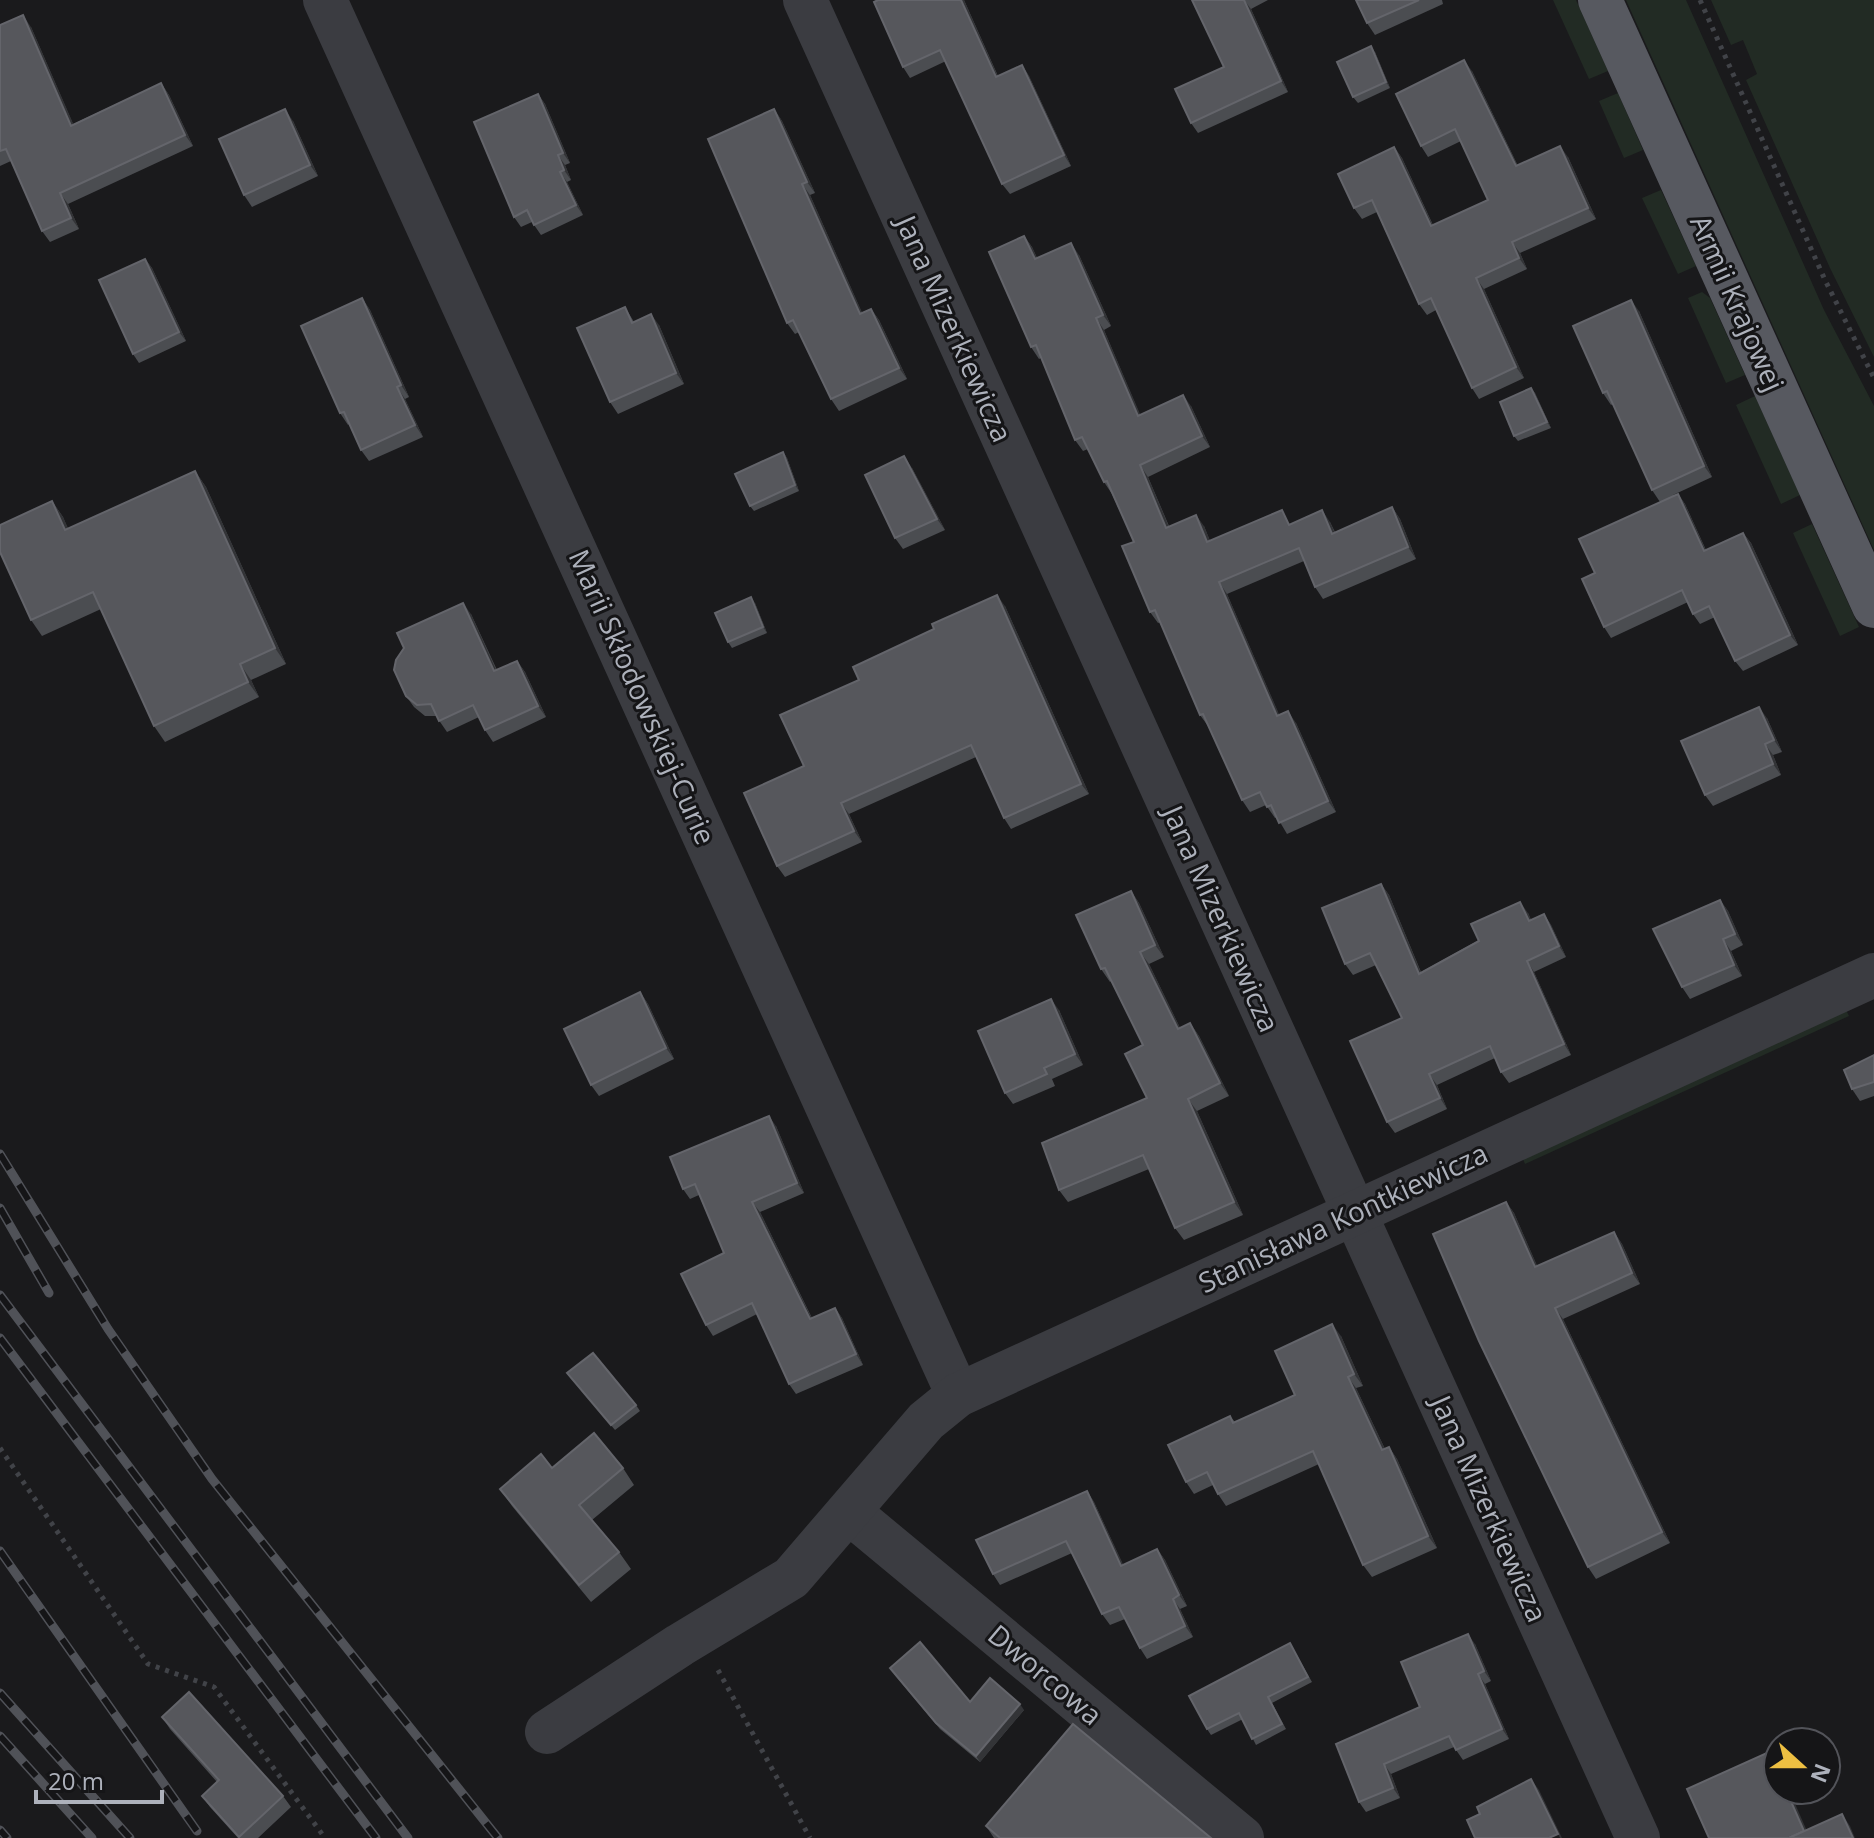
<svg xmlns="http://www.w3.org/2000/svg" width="1874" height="1838" viewBox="0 0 1874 1838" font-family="'Open Sans',sans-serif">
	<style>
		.green { fill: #222b24 }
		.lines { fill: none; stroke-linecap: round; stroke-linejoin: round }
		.path { stroke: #414348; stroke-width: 5; stroke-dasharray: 4 6; stroke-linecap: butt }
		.minor { stroke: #3b3c41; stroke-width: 44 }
		.major { stroke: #575960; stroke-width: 44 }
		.rail-casing { stroke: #505258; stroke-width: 9 }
		.rail { stroke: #151517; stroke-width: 6; stroke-dasharray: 18; stroke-linecap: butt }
		.wall { fill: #4b4d51 }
		.shaded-wall { fill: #333437 }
		.building { fill: #56575c; stroke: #64656b; stroke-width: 2 }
		.labels { text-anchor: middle; stroke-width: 6; stroke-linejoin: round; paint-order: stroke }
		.street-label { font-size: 28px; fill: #adb1bb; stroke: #151517 }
	</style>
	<rect width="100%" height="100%" fill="#1a1a1c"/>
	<g class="green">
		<polygon points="1553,0 1576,0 1608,71 1589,79"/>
		<polygon points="1626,0 1686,0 1824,310 1874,406 1874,550"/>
		<polygon points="1711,0 1874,0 1874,357 1830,268 1746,80 1757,74 1743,40 1731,45"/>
		<polygon points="1618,93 1643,150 1624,158 1599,101"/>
		<polygon points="1661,190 1696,266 1678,274 1642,198"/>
		<polygon points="1702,292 1710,298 1745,375 1726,383 1688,298"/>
		<polygon points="1755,396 1800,495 1781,504 1736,405"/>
		<polygon points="1812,524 1859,627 1840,636 1793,533"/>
		<polygon points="1846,1010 1849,1016 1525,1164 1522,1157"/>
	</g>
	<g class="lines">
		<g class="path">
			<polyline points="1700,0 1825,280 1874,378"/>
			<polyline points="0,1448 148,1664 214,1687 325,1838"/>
			<polyline points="718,1670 810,1838"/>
		</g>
		<g class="minor">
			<polyline points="325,0 958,1395"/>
			<polyline points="805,0 1638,1838"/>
			<polyline points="849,1512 1242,1838"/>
			<polyline points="547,1732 680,1645 791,1578 926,1421 958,1395 1874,975"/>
		</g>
		<polyline class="major" points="1600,0 1874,606"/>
		<g class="rail-casing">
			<g id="rail">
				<polyline points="0,1154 108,1329 212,1479 498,1838"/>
				<polyline points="0,1208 49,1293"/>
				<polyline points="0,1295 408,1838"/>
				<polyline points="0,1338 376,1838"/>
				<polyline points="0,1551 197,1831"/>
				<polyline points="0,1693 130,1838"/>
				<polyline points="0,1736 92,1838"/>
				<polyline points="0,1830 7,1838"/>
			</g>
		</g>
		<use href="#rail" class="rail"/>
	</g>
	<g class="wall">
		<polygon points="964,0 998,76 1022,65 1029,76 1071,166 1010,194 1002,184 946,61 910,78 903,67"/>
		<polygon points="1192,0 1268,0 1251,9 1288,92 1198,133 1191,123 1224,67"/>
		<polygon points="1356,0 1442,0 1443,4 1375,35 1367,23"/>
		<polygon points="31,27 73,124 161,83 169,95 193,146 68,204 79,229 50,242 42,231 11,161 0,166 0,58"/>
		<polygon points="1375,52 1390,88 1358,103 1353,97"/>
		<polygon points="1472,71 1518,166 1568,157 1596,219 1520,253 1527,269 1484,289 1524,378 1479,399 1472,388 1436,310 1427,315 1419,304 1377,212 1362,219 1354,208 1394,147 1402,158 1433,225 1488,200 1461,141 1428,157 1421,146"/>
		<polygon points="538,94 545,104 570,163 565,165 571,180 567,182 583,215 541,235 532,222 521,227 514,217"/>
		<polygon points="774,109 782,121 815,193 810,195 862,313 871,309 879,320 907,379 839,411 831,399 799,332 795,334 787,323"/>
		<polygon points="293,121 318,176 252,207 244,195"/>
		<polygon points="1024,236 1032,247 1037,258 1079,255 1111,326 1104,330 1140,415 1191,406 1210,447 1148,477 1169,526 1204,526 1210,541 1291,524 1330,522 1335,532 1392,507 1400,519 1416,559 1323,599 1315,587 1304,561 1227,594 1279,715 1296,723 1336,812 1287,834 1277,817 1275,818 1266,805 1250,812 1242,800 1208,726 1200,715 1161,622 1158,623 1150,612 1134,542 1112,494 1104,482 1088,449 1083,451 1075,440 1041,358 1039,359 1031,347"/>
		<polygon points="145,259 152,268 186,341 139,363 133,354"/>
		<polygon points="362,298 370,310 409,397 405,399 423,437 369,461 361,450 349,424 348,425 340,413"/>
		<polygon points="625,307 634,322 659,325 684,384 618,414 610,402"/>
		<polygon points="1639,311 1712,477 1673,495 1678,494 1685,504 1706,550 1743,533 1751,543 1798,645 1743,671 1735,661 1715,617 1700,624 1693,614 1688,602 1611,638 1604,627 1595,573 1660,502 1652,490 1613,404 1611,405 1603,393"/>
		<polygon points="1531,388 1535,393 1551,428 1518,441 1514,436"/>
		<polygon points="783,452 787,458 799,491 754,511 750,506"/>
		<polygon points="912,468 945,530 903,549 895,538"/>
		<polygon points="195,471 206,487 286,664 251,680 259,697 165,742 154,726 101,609 42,636 31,620 52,501 63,517 68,529"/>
		<polygon points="755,603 767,633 732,648 728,642"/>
		<polygon points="1005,606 1089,794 1011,829 1004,818 976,757 849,814 862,842 785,877 777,866 804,766 859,680"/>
		<polygon points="471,614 497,670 517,661 525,672 546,717 493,742 485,730 479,717 447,732 436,716 425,716 414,707 406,696"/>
		<polygon points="1767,718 1782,752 1773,755 1781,775 1713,806 1705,795"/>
		<polygon points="1381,884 1389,895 1421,972 1528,913 1531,920 1544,914 1551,925 1566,957 1534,972 1571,1055 1509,1083 1501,1072 1495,1058 1437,1085 1447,1109 1395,1133 1387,1122 1402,1018 1376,965 1353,975 1345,964"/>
		<polygon points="1131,891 1139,903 1164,957 1149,964 1180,1028 1190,1023 1199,1036 1229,1096 1197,1111 1243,1215 1184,1240 1175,1228 1149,1169 1068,1202 1059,1190 1147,1098 1143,1045 1111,981 1110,982 1101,969"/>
		<polygon points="1720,900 1728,911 1743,945 1731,951 1742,976 1690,999 1682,987"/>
		<polygon points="640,992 648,1004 674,1059 599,1096 591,1085"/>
		<polygon points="1059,1010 1083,1065 1052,1079 1055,1086 1013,1104 1005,1093"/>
		<polygon points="1874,1055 1874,1096 1860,1101 1852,1089"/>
		<polygon points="776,1126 804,1193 760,1212 812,1318 835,1308 842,1318 863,1365 796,1394 789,1384 757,1314 713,1336 706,1325 724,1253 699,1195 690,1199 683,1189"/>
		<polygon points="1506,1202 1514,1213 1537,1266 1614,1232 1622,1244 1640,1284 1563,1319 1670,1543 1596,1579 1588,1567"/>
		<polygon points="1341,1336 1363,1386 1356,1388 1385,1449 1389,1447 1397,1459 1437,1548 1372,1577 1363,1565 1319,1464 1226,1506 1218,1494 1213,1485 1194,1494 1186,1482 1230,1416 1235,1422 1295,1395"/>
		<polygon points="567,1373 636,1405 640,1411 615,1430"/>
		<polygon points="552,1468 623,1468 634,1485 592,1520 619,1552 631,1569 591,1602 512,1506 500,1489"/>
		<polygon points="1087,1491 1094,1502 1123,1565 1157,1549 1165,1560 1187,1606 1180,1609 1193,1637 1147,1659 1140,1648 1125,1619 1110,1625 1102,1614 1072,1553 1000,1585 993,1574"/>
		<polygon points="1290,1643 1312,1682 1272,1703 1286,1729 1256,1745 1243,1719 1211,1735 1207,1729"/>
		<polygon points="1475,1644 1491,1681 1485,1684 1509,1739 1463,1760 1454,1747 1391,1774 1400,1798 1366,1812 1359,1802 1420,1707"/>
		<polygon points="894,1674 970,1702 1024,1710 980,1762 940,1729"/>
		<polygon points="162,1717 283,1796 291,1807 258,1838 238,1838 210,1807 202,1796 217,1782 170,1729"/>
		<polygon points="986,1826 1211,1838 994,1838"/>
	</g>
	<g class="shaded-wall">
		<polygon points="961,0 964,0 1003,88 996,77"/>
		<polygon points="1244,0 1251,9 1288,92 1281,81"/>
		<polygon points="23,15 31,27 79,137 71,126"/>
		<polygon points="1371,46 1375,52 1390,88 1386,82"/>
		<polygon points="1464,60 1472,71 1523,177 1516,166"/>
		<polygon points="1022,65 1029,76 1071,166 1064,155"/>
		<polygon points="161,83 169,95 193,146 185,135"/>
		<polygon points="538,94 545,104 570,163 563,153"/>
		<polygon points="285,109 293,121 318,176 310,165"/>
		<polygon points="774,109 782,121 815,193 807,182"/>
		<polygon points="1560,146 1568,157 1596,219 1588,208"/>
		<polygon points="1394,147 1402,158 1438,237 1431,226"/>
		<polygon points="558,155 565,165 571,180 564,170"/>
		<polygon points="560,172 567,182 583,215 576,205"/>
		<polygon points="802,184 810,195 868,326 860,314"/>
		<polygon points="60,193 68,204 79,229 71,218"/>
		<polygon points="1024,236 1032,247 1043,270 1035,259"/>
		<polygon points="1512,242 1520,253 1527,269 1519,258"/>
		<polygon points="1071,243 1079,255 1111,326 1103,315"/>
		<polygon points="145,259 152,268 186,341 179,332"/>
		<polygon points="1476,278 1484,289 1524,378 1516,367"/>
		<polygon points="362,298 370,310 409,397 401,385"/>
		<polygon points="1631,300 1639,311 1712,477 1704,466"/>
		<polygon points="871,309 879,320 907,379 899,368"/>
		<polygon points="651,314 659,325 684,384 676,373"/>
		<polygon points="1096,318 1104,330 1146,428 1138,416"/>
		<polygon points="397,387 405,399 423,437 415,425"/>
		<polygon points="1531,388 1535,393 1551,428 1547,422"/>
		<polygon points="1183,395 1191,406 1210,447 1202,436"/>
		<polygon points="783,452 787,458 799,491 795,485"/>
		<polygon points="904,456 912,468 945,530 937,519"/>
		<polygon points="1140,465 1148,477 1174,539 1166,528"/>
		<polygon points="195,471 206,487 286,664 275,648"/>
		<polygon points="1678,494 1685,504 1711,562 1704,551"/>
		<polygon points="52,501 63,517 76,546 65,530"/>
		<polygon points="1392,507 1400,519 1416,559 1408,547"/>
		<polygon points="1322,510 1330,522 1340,545 1332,534"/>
		<polygon points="1196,515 1204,526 1215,553 1207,542"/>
		<polygon points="1743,533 1751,543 1798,645 1790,635"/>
		<polygon points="1219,582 1227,594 1285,728 1277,716"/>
		<polygon points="997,595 1005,606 1089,794 1081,784"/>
		<polygon points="751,597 755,603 767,633 763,627"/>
		<polygon points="463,603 471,614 502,683 494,671"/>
		<polygon points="517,661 525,672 546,717 538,706"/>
		<polygon points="240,664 251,680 259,697 248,682"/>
		<polygon points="1759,707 1767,718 1782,752 1774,740"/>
		<polygon points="1288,711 1296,723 1336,812 1328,801"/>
		<polygon points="1765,744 1773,755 1781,775 1773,764"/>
		<polygon points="841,803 849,814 862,842 854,831"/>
		<polygon points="1381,884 1389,895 1426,985 1419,974"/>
		<polygon points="1131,891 1139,903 1164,957 1155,945"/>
		<polygon points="1720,900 1728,911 1743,945 1735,934"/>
		<polygon points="1520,902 1528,913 1537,932 1529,921"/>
		<polygon points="1544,914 1551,925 1566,957 1559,946"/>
		<polygon points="1723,939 1731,951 1742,976 1734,965"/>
		<polygon points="1140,952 1149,964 1187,1042 1178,1029"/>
		<polygon points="1527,961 1534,972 1571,1055 1564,1044"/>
		<polygon points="640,992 648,1004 674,1059 666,1048"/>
		<polygon points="1051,999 1059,1010 1083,1065 1075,1054"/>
		<polygon points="1190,1023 1199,1036 1229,1096 1220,1083"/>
		<polygon points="1429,1074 1437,1085 1447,1109 1440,1098"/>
		<polygon points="1188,1099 1197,1111 1243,1215 1234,1202"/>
		<polygon points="769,1116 776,1126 804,1193 797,1183"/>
		<polygon points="752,1202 760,1212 817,1329 810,1319"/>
		<polygon points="1506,1202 1514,1213 1543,1279 1535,1267"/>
		<polygon points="1614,1232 1622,1244 1640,1284 1632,1273"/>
		<polygon points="835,1308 842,1318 863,1365 856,1354"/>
		<polygon points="1555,1308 1563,1319 1670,1543 1662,1532"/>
		<polygon points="1332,1324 1341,1336 1363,1386 1354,1374"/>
		<polygon points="1348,1377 1356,1388 1391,1462 1382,1450"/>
		<polygon points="1389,1447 1397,1459 1437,1548 1428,1536"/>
		<polygon points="1087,1491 1094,1502 1129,1577 1121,1566"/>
		<polygon points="1157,1549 1165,1560 1187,1606 1179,1595"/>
		<polygon points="1173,1599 1180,1609 1193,1637 1185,1626"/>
		<polygon points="1468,1634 1475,1644 1491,1681 1484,1671"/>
		<polygon points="1478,1674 1485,1684 1509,1739 1502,1729"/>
		<polygon points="1020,1704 1024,1710 980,1762 976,1756"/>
		<polygon points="1769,1752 1777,1763 1778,1772"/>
		<polygon points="1384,1764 1391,1774 1400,1798 1393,1788"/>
		<polygon points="1531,1779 1539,1790 1562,1838 1560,1838 1558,1834"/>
		<polygon points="1786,1790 1789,1790 1810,1838 1804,1831"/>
		<polygon points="1842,1814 1850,1826 1855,1838 1853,1838"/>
	</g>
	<g class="building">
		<polygon points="878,0 961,0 996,77 1022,65 1064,155 1002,184 940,50 903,67 874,2"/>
		<polygon points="1192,0 1244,0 1281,81 1191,123 1175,89 1224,67"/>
		<polygon points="1356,0 1419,0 1367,23"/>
		<polygon points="23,15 71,126 161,83 185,135 60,193 71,218 42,231 6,149 0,151 0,25"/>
		<polygon points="1371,46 1386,82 1353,97 1337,62"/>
		<polygon points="1464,60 1516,166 1560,146 1588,208 1512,242 1519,258 1476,278 1516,367 1472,388 1431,298 1419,304 1372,200 1354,208 1338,174 1394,147 1431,226 1488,200 1455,129 1421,146 1396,94"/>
		<polygon points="538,94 563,153 558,155 564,170 560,172 576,205 534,225 527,210 514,217 474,122"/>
		<polygon points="285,109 310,165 244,195 219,139"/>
		<polygon points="774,109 807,182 802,184 860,314 871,309 899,368 831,399 793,320 787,323 708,139"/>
		<polygon points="1024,236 1035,259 1071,243 1103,315 1096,318 1138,416 1183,395 1202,436 1140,465 1166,528 1196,515 1207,542 1282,510 1289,525 1322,510 1332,534 1392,507 1408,547 1315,587 1299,548 1219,582 1277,716 1288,711 1328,801 1279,823 1271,805 1267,807 1260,792 1242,800 1203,714 1200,715 1155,610 1150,612 1122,546 1134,542 1107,481 1104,482 1082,437 1075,440 1036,345 1031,347 989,252"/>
		<polygon points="145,259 179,332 133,354 99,280"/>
		<polygon points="362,298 401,385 397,387 415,425 361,450 344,412 340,413 301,326"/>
		<polygon points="1631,300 1704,466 1652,490 1607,391 1603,393 1573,326"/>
		<polygon points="625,307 632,323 651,314 676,373 610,402 577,328"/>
		<polygon points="1531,388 1547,422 1514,436 1500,402"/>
		<polygon points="783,452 795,485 750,506 735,474"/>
		<polygon points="904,456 937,519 895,538 865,475"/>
		<polygon points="195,471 275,648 240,664 248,682 154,726 93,592 31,620 0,552 0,525 52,501 65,530"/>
		<polygon points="1678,494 1704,551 1743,533 1790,635 1735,661 1709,606 1693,614 1682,590 1604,627 1582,579 1595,573 1579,539"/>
		<polygon points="997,595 1081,784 1004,818 971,745 841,803 854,831 777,866 744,793 804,766 780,715 859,680 853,667 934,629 932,624"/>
		<polygon points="751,597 763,627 728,642 715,613"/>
		<polygon points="463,603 494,671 517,661 538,706 485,730 473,705 439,721 431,704 417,705 406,696 394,670 396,660 404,648 397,633"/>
		<polygon points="1759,707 1774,740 1765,744 1773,764 1705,795 1681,741"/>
		<polygon points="1381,884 1419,974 1479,941 1471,924 1520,902 1529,921 1544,914 1559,946 1527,961 1564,1044 1501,1072 1490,1046 1429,1074 1440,1098 1387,1122 1350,1041 1402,1018 1370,953 1345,964 1322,908"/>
		<polygon points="1131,891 1155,945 1140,952 1178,1029 1190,1023 1220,1083 1188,1099 1234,1202 1175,1228 1143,1155 1059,1190 1042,1143 1147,1098 1125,1054 1143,1045 1105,968 1101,969 1076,915"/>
		<polygon points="1720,900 1735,934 1723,939 1734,965 1682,987 1653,929"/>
		<polygon points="640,992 666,1048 591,1085 564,1029"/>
		<polygon points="1051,999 1075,1054 1044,1068 1047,1074 1005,1093 978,1031"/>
		<polygon points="1874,1055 1874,1082 1852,1089 1844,1070"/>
		<polygon points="769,1116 797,1183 752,1202 810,1319 835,1308 856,1354 789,1384 752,1303 706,1325 681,1274 724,1253 695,1184 683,1189 670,1157"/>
		<polygon points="1506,1202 1535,1267 1614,1232 1632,1273 1555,1308 1662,1532 1588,1567 1479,1341 1433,1234"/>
		<polygon points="1332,1324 1354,1374 1348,1377 1382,1450 1389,1447 1428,1536 1363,1565 1313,1451 1218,1494 1207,1472 1186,1482 1168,1445 1230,1416 1233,1423 1295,1395 1275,1351"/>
		<polygon points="593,1353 636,1405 611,1425 567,1373"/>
		<polygon points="594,1433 623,1468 579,1505 619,1552 579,1585 500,1489 541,1454 552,1468"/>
		<polygon points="1087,1491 1121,1566 1157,1549 1179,1595 1173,1599 1185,1626 1140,1648 1119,1607 1102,1614 1066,1541 993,1574 976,1540"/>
		<polygon points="1468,1634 1484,1671 1478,1674 1502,1729 1456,1750 1449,1736 1384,1764 1393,1788 1359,1802 1336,1744 1420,1707 1401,1662"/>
		<polygon points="920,1642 970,1702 990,1678 1020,1704 976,1756 936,1723 890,1668"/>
		<polygon points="1290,1643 1308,1677 1268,1697 1282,1724 1252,1739 1239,1713 1207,1729 1189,1696"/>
		<polygon points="189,1692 283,1796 239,1837 202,1796 219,1780 162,1717"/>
		<polygon points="1073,1724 1211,1838 1000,1838 986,1826"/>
		<polygon points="1769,1752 1778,1772 1778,1790 1786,1790 1804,1831 1789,1838 1709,1838 1687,1789"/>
		<polygon points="1531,1779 1558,1834 1549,1838 1475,1838 1467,1820 1480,1814 1477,1807"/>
		<polygon points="1842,1814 1853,1838 1789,1838"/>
	</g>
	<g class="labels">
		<g class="street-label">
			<text transform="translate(1737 303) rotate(66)" y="10">Armii Krajowej</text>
			<text transform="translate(954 329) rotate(66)" y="10">Jana Mizerkiewicza</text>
			<text transform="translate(642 697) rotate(66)" y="10">Marii Skłodowskiej-Curie</text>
			<text transform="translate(1221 919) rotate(66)" y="10">Jana Mizerkiewicza</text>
			<text transform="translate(1343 1218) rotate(-25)" y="10">Stanisława Kontkiewicza</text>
			<text transform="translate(1489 1509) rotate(66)" y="10">Jana Mizerkiewicza</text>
			<text transform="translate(1045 1675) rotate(40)" y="10">Dworcowa</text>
		</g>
	</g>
	<g transform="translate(1802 1766) rotate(111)"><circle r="38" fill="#151517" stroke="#525359" stroke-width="2"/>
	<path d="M0-6L14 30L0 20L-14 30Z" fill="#edbf42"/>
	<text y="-12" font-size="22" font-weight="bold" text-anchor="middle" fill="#adb1bb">N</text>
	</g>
	<path d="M36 1790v12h126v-12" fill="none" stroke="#adb1bb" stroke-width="4"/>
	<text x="48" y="1790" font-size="24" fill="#adb1bb" stroke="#151517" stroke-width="6" paint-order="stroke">20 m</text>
</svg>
